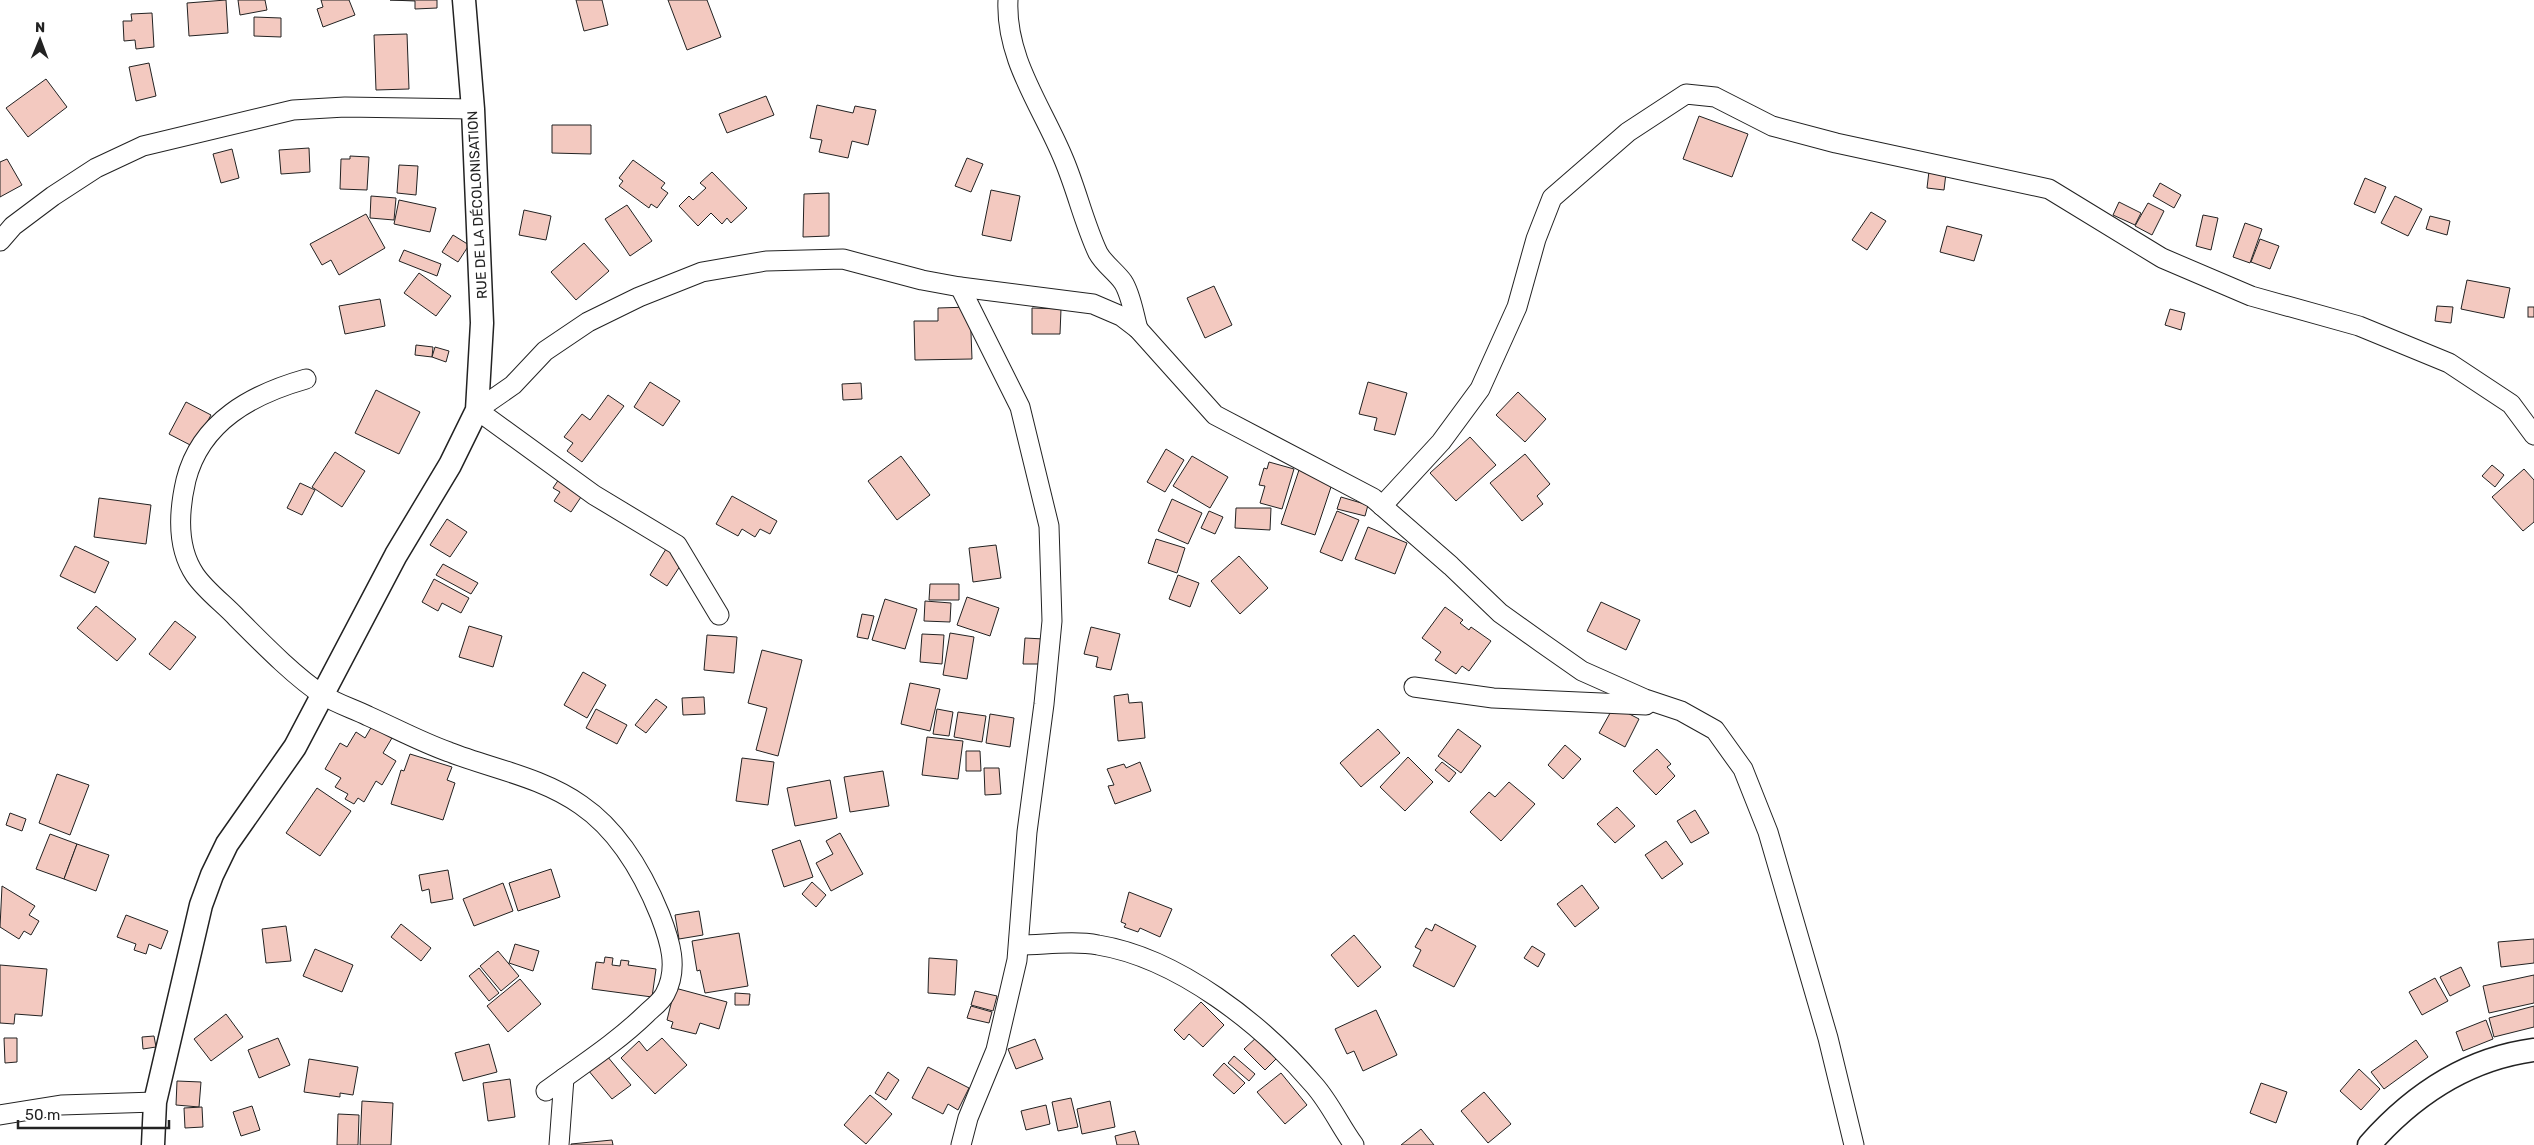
<svg xmlns="http://www.w3.org/2000/svg" width="2534" height="1145" viewBox="0 0 2534 1145" font-family="Rubik,sans-serif">
	<style>
		.building { fill: #f3c9c0; stroke: #222 }
		.lines { fill: none; stroke-linecap: round; stroke-linejoin: round }
		.minor-casing { stroke: #222; stroke-width: 21 }
		.tertiary-casing { stroke: #222; stroke-width: 25 }
		.minor { stroke: #fff; stroke-width: 19 }
		.tertiary { stroke: #fff; stroke-width: 22 }
		.labels { text-anchor: middle; stroke-width: 4; stroke-linejoin: round; paint-order: stroke }
		.street-label { font-size: 14px; fill: #222; stroke: #fff }
	</style>
	<rect width="100%" height="100%" fill="#fff"/>
	<g class="building">
		<polygon points="226,0 228,33 189,36 187,3"/>
		<polygon points="238,0 265,0 267,10 240,15"/>
		<polygon points="321,0 349,0 355,15 323,27 317,9 323,7"/>
		<polygon points="437,0 437,8 415,9 415,1 390,0"/>
		<polygon points="576,0 602,0 608,25 584,31"/>
		<polygon points="668,0 707,0 721,37 687,50"/>
		<polygon points="152,13 154,47 136,49 135,40 124,41 123,21 132,21 131,14"/>
		<polygon points="254,17 281,18 281,37 254,36"/>
		<polygon points="407,34 409,89 376,90 374,35"/>
		<polygon points="149,63 156,96 136,101 129,67"/>
		<polygon points="46,79 67,107 28,137 6,108"/>
		<polygon points="766,96 774,115 727,133 719,114"/>
		<polygon points="817,105 853,113 855,106 876,110 868,145 852,141 848,158 819,152 822,140 810,138"/>
		<polygon points="1699,116 1748,134 1732,177 1683,159"/>
		<polygon points="552,125 591,125 591,154 552,153"/>
		<polygon points="309,148 310,172 281,174 279,150"/>
		<polygon points="232,149 239,178 221,183 213,154"/>
		<polygon points="350,156 369,157 367,190 340,189 341,159 350,159"/>
		<polygon points="967,158 983,164 971,192 955,186"/>
		<polygon points="7,159 22,185 0,197 0,162"/>
		<polygon points="633,160 665,183 661,188 668,193 657,208 651,204 649,208 619,186 623,181 619,178"/>
		<polygon points="399,165 418,166 416,195 397,193"/>
		<polygon points="1929,171 1946,173 1944,190 1927,188"/>
		<polygon points="712,172 747,208 731,223 727,218 722,224 711,213 698,226 679,206 689,196 693,200 706,188 700,183"/>
		<polygon points="2365,178 2386,187 2375,213 2354,204"/>
		<polygon points="2160,183 2181,195 2174,208 2153,196"/>
		<polygon points="991,190 1020,196 1011,241 982,235"/>
		<polygon points="829,193 829,236 803,237 804,194"/>
		<polygon points="371,196 396,198 394,220 370,218"/>
		<polygon points="2395,196 2422,209 2408,236 2381,223"/>
		<polygon points="399,200 436,208 430,232 394,224"/>
		<polygon points="2119,202 2141,213 2135,225 2113,215"/>
		<polygon points="2148,203 2164,211 2152,235 2135,226"/>
		<polygon points="627,205 652,241 630,256 605,219"/>
		<polygon points="524,210 551,216 546,240 519,235"/>
		<polygon points="1871,212 1886,221 1867,250 1852,240"/>
		<polygon points="366,214 385,248 339,275 331,260 322,265 310,244"/>
		<polygon points="2203,215 2218,218 2211,250 2196,246"/>
		<polygon points="2430,216 2450,221 2447,235 2426,229"/>
		<polygon points="2245,223 2262,229 2250,263 2233,257"/>
		<polygon points="1947,226 1982,235 1974,261 1940,252"/>
		<polygon points="453,235 469,245 458,262 442,252"/>
		<polygon points="2260,239 2279,246 2270,269 2251,262"/>
		<polygon points="584,243 609,271 576,300 551,272"/>
		<polygon points="404,250 441,264 437,276 399,261"/>
		<polygon points="419,273 451,296 436,316 404,293"/>
		<polygon points="2467,280 2510,288 2504,318 2461,309"/>
		<polygon points="1214,286 1232,325 1205,338 1187,298"/>
		<polygon points="380,299 385,326 345,334 339,306"/>
		<polygon points="2437,306 2453,307 2451,323 2435,321"/>
		<polygon points="970,307 972,359 915,360 914,321 938,321 938,308"/>
		<rect x="2528" y="307" width="6" height="10"/>
		<polygon points="1032,308 1061,309 1060,334 1032,334"/>
		<polygon points="2170,309 2185,313 2181,330 2165,325"/>
		<polygon points="416,345 433,347 432,357 415,355"/>
		<polygon points="435,347 449,351 446,362 432,357"/>
		<polygon points="650,382 680,401 663,426 634,407"/>
		<polygon points="1368,382 1407,393 1395,435 1374,430 1377,418 1359,414"/>
		<polygon points="861,383 862,399 843,400 842,384"/>
		<polygon points="376,390 420,412 399,454 355,433"/>
		<polygon points="1518,392 1546,419 1525,442 1496,415"/>
		<polygon points="608,395 624,406 582,462 567,451 573,443 564,437 582,414 590,420"/>
		<polygon points="186,402 211,415 194,447 169,434"/>
		<polygon points="1470,437 1496,465 1456,501 1430,473"/>
		<polygon points="1166,449 1184,460 1165,492 1147,482"/>
		<polygon points="335,452 365,471 342,507 312,487"/>
		<polygon points="1525,454 1550,484 1537,496 1543,504 1522,521 1490,483"/>
		<polygon points="901,456 930,495 897,520 868,481"/>
		<polygon points="1192,456 1228,477 1210,508 1173,486"/>
		<polygon points="1269,462 1294,469 1282,509 1260,503 1265,486 1259,485 1264,468 1267,469"/>
		<polygon points="2492,465 2504,475 2495,487 2482,476"/>
		<polygon points="2524,469 2534,480 2534,522 2523,531 2492,497"/>
		<polygon points="1299,470 1333,481 1315,535 1281,524"/>
		<polygon points="559,479 583,494 571,512 554,501 560,492 553,488"/>
		<polygon points="300,483 315,490 302,515 287,508"/>
		<polygon points="732,496 777,521 770,534 760,529 755,537 742,529 738,536 716,524"/>
		<polygon points="1341,497 1368,505 1365,516 1337,509"/>
		<polygon points="99,498 151,505 146,544 94,537"/>
		<polygon points="1172,499 1202,513 1188,544 1158,531"/>
		<polygon points="1236,508 1271,508 1270,530 1235,528"/>
		<polygon points="1209,511 1223,517 1215,534 1201,528"/>
		<polygon points="1337,511 1359,520 1342,561 1320,552"/>
		<polygon points="447,519 467,532 450,557 430,545"/>
		<polygon points="1368,527 1407,543 1395,574 1355,559"/>
		<polygon points="1156,539 1185,548 1177,573 1148,563"/>
		<polygon points="996,545 1001,578 973,582 969,548"/>
		<polygon points="75,546 109,562 95,593 60,576"/>
		<polygon points="666,549 684,560 667,586 650,575"/>
		<polygon points="1239,556 1268,588 1240,614 1211,581"/>
		<polygon points="443,564 478,583 471,594 436,575"/>
		<polygon points="1178,575 1199,583 1190,607 1169,599"/>
		<polygon points="434,579 469,598 461,613 442,603 438,611 422,602"/>
		<polygon points="930,584 959,584 959,600 929,600"/>
		<polygon points="967,597 999,608 990,636 957,625"/>
		<polygon points="885,599 917,609 905,649 872,640"/>
		<polygon points="925,601 951,603 950,622 924,621"/>
		<polygon points="1601,602 1640,620 1626,650 1587,631"/>
		<polygon points="96,606 136,639 117,661 77,628"/>
		<polygon points="1445,607 1463,620 1460,623 1469,630 1471,627 1491,641 1469,671 1462,666 1456,674 1435,660 1441,652 1422,638"/>
		<polygon points="862,614 874,616 868,639 857,637"/>
		<polygon points="175,621 196,637 170,670 149,654"/>
		<polygon points="469,626 502,636 493,667 459,657"/>
		<polygon points="1091,627 1120,634 1111,670 1096,667 1098,657 1084,654"/>
		<polygon points="950,633 974,637 967,679 943,675"/>
		<polygon points="922,634 944,635 942,664 920,662"/>
		<polygon points="707,635 737,637 734,673 704,670"/>
		<polygon points="1025,638 1044,639 1043,664 1023,664"/>
		<polygon points="762,650 802,660 778,756 756,750 767,708 748,703"/>
		<polygon points="583,672 606,685 587,718 564,705"/>
		<polygon points="910,683 940,689 930,731 901,724"/>
		<polygon points="1128,694 1129,703 1142,702 1145,738 1118,741 1114,696"/>
		<polygon points="704,697 705,714 683,715 682,698"/>
		<polygon points="656,699 667,707 646,733 635,725"/>
		<polygon points="1614,706 1639,719 1625,747 1599,733"/>
		<polygon points="596,709 627,725 617,744 586,728"/>
		<polygon points="937,709 953,712 949,736 933,734"/>
		<polygon points="958,712 986,716 982,742 954,737"/>
		<polygon points="990,714 1014,718 1010,747 986,743"/>
		<polygon points="372,726 392,738 383,753 396,761 382,785 376,781 364,802 358,798 354,804 345,799 348,794 335,787 341,778 325,769 340,743 347,747 356,732 365,738"/>
		<polygon points="1378,729 1400,753 1361,787 1340,763"/>
		<polygon points="1458,729 1481,746 1461,773 1438,756"/>
		<polygon points="927,737 963,741 958,779 922,775"/>
		<polygon points="1565,745 1581,759 1563,779 1548,765"/>
		<polygon points="1657,749 1671,764 1667,767 1675,776 1656,795 1633,771"/>
		<polygon points="966,751 980,751 981,771 966,771"/>
		<polygon points="410,754 452,767 447,780 455,783 443,820 391,804 401,770 404,771"/>
		<polygon points="1408,757 1433,782 1405,811 1380,787"/>
		<polygon points="742,758 774,762 768,805 736,801"/>
		<polygon points="1140,762 1151,791 1115,804 1108,786 1114,785 1107,769 1124,764 1126,768"/>
		<polygon points="1442,762 1456,773 1449,782 1435,770"/>
		<polygon points="984,768 999,768 1001,794 985,795"/>
		<polygon points="883,771 889,806 850,812 844,777"/>
		<polygon points="57,774 89,785 70,835 39,823"/>
		<polygon points="830,780 837,818 795,826 787,788"/>
		<polygon points="1509,782 1535,804 1501,841 1470,812 1489,792 1495,797"/>
		<polygon points="317,788 351,811 320,856 286,833"/>
		<polygon points="1617,807 1635,826 1615,843 1597,824"/>
		<polygon points="1695,810 1709,833 1691,843 1677,821"/>
		<polygon points="10,813 26,819 22,831 6,825"/>
		<polygon points="840,833 863,874 831,891 816,863 833,854 826,841"/>
		<polygon points="50,834 77,844 64,879 36,869"/>
		<polygon points="800,840 813,877 784,887 772,850"/>
		<polygon points="1666,841 1683,864 1662,879 1645,855"/>
		<polygon points="77,844 109,855 96,891 64,879"/>
		<polygon points="551,869 560,897 518,911 509,883"/>
		<polygon points="448,870 453,899 431,903 429,889 422,891 419,875"/>
		<polygon points="812,882 826,895 816,907 802,894"/>
		<polygon points="503,883 513,911 474,926 463,899"/>
		<polygon points="1582,885 1599,908 1575,927 1557,904"/>
		<polygon points="2,886 35,906 29,915 39,921 31,935 24,931 19,939 0,927"/>
		<polygon points="1129,892 1172,909 1160,937 1140,928 1138,932 1124,927 1126,924 1121,922"/>
		<polygon points="699,911 703,935 679,939 675,915"/>
		<polygon points="126,915 168,931 161,949 149,944 146,954 134,950 136,944 117,937"/>
		<polygon points="401,924 431,948 421,961 391,937"/>
		<polygon points="1435,924 1476,946 1454,987 1413,966 1421,950 1415,947 1426,928 1432,931"/>
		<polygon points="286,926 291,961 266,963 262,929"/>
		<polygon points="739,933 748,986 705,993 700,970 697,971 692,941"/>
		<polygon points="1354,935 1381,967 1358,987 1331,955"/>
		<polygon points="2534,939 2534,963 2501,967 2498,942"/>
		<polygon points="515,944 539,951 533,971 509,963"/>
		<polygon points="1532,946 1545,954 1538,967 1524,958"/>
		<polygon points="315,949 353,965 342,992 303,976"/>
		<polygon points="498,951 519,976 501,991 480,966"/>
		<polygon points="605,957 613,958 612,965 620,966 621,960 629,961 628,965 656,969 652,997 592,989 596,962 604,963"/>
		<polygon points="929,958 957,960 955,995 928,993"/>
		<polygon points="0,965 47,969 42,1016 15,1014 14,1024 0,1023"/>
		<polygon points="2461,967 2470,986 2450,996 2440,977"/>
		<polygon points="479,968 499,993 489,1001 469,976"/>
		<polygon points="2534,975 2534,1003 2489,1013 2483,986"/>
		<polygon points="2435,978 2448,1001 2422,1015 2409,992"/>
		<polygon points="520,979 541,1004 508,1032 487,1006"/>
		<polygon points="675,988 727,1002 719,1029 700,1023 696,1034 671,1028 673,1022 667,1020"/>
		<polygon points="975,991 997,996 993,1011 971,1005"/>
		<polygon points="735,993 750,994 749,1005 735,1005"/>
		<polygon points="1201,1002 1224,1025 1203,1047 1189,1034 1184,1040 1174,1030"/>
		<polygon points="971,1006 992,1012 989,1023 967,1018"/>
		<polygon points="2534,1006 2534,1027 2494,1037 2489,1018"/>
		<polygon points="1376,1010 1397,1055 1363,1071 1354,1051 1347,1054 1335,1029"/>
		<polygon points="226,1014 243,1037 211,1061 194,1039"/>
		<polygon points="2486,1020 2493,1039 2463,1051 2456,1032"/>
		<polygon points="154,1036 156,1047 143,1049 142,1037"/>
		<polygon points="1258,1036 1279,1056 1265,1070 1244,1049"/>
		<polygon points="4,1038 17,1038 17,1062 5,1063"/>
		<polygon points="278,1038 290,1065 259,1078 248,1050"/>
		<polygon points="662,1038 687,1065 655,1094 621,1058 639,1041 647,1051"/>
		<polygon points="1035,1039 1043,1059 1016,1069 1008,1049"/>
		<polygon points="2416,1040 2428,1057 2384,1089 2371,1072"/>
		<polygon points="489,1044 497,1072 463,1081 455,1053"/>
		<polygon points="607,1056 631,1085 612,1099 588,1070"/>
		<polygon points="1234,1056 1255,1074 1249,1081 1228,1063"/>
		<polygon points="309,1059 358,1067 353,1095 340,1093 340,1097 304,1092"/>
		<polygon points="1224,1063 1245,1083 1234,1094 1213,1075"/>
		<polygon points="928,1067 969,1088 958,1110 948,1104 943,1114 912,1098"/>
		<polygon points="2359,1069 2380,1089 2361,1110 2340,1091"/>
		<polygon points="888,1072 899,1080 886,1100 875,1093"/>
		<polygon points="1281,1073 1307,1105 1285,1124 1257,1092"/>
		<polygon points="510,1079 515,1117 488,1121 483,1083"/>
		<polygon points="177,1081 201,1082 199,1107 176,1105"/>
		<polygon points="2261,1083 2287,1092 2276,1123 2250,1113"/>
		<polygon points="1484,1092 1511,1124 1488,1143 1461,1111"/>
		<polygon points="870,1095 892,1114 866,1144 844,1125"/>
		<polygon points="1071,1098 1078,1127 1058,1131 1052,1102"/>
		<polygon points="362,1101 393,1103 391,1145 360,1145"/>
		<polygon points="1110,1101 1115,1127 1082,1134 1077,1109"/>
		<polygon points="1046,1105 1050,1124 1026,1130 1021,1111"/>
		<polygon points="252,1106 260,1130 241,1136 233,1112"/>
		<polygon points="202,1107 203,1127 185,1128 184,1108"/>
		<polygon points="338,1114 359,1115 358,1145 337,1145"/>
		<polygon points="1421,1129 1434,1145 1401,1145"/>
		<polygon points="1135,1131 1139,1145 1117,1145 1115,1136"/>
		<polygon points="612,1140 613,1145 571,1145 571,1144"/>
	</g>
	<g class="lines">
		<g class="minor-casing">
			<g id="minor">
				<path d="M1008 0C1005 59 1043 108 1064 160 1077 191 1084 223 1098 253 1104 264 1116 272 1123 282 1131 294 1134 315 1138 329"/>
				<polyline points="0,241 13,226 53,196 96,168 143,146 293,110 345,107 473,109"/>
				<polyline points="960,287 1020,407 1049,526 1052,621 1044,704 1027,832 1017,960 996,1050 968,1118 961,1145"/>
				<path d="M306 379C253 394 201 421 186 480 179 510 176 547 195 575 206 591 224 604 237 618 261 642 295 677 323 695 337 704 354 709 368 716 395 728 421 742 449 752 493 769 541 777 581 805 619 831 643 873 660 915 670 941 679 968 665 994 661 1002 652 1008 646 1014 616 1043 580 1066 546 1091"/>
				<polyline points="1382,506 1441,442 1480,389 1517,307 1536,239 1552,198 1628,132 1686,94 1715,97 1772,126 1836,143 2049,189 2162,258 2251,296 2359,326 2449,363 2511,404 2534,435"/>
				<polyline points="719,615 677,545 594,495 477,410 513,385 545,351 588,322 639,297 702,272 766,261 843,259 922,280 960,287 1093,304 1121,316 1138,329 1215,415 1373,498 1451,566 1500,613 1542,643 1582,671 1645,699 1681,711 1715,730 1743,769 1768,832 1828,1038 1854,1145"/>
				<polyline points="1414,687 1493,698 1646,705"/>
				<path d="M1019 945C1044 945 1073 940 1098 945 1178 958 1262 1024 1314 1085 1330 1103 1340 1126 1354 1145"/>
				<polyline points="0,1115 61,1105 155,1102"/>
				<polyline points="559,1145 564,1078"/>
			</g>
		</g>
		<g class="tertiary-casing">
			<g id="tertiary">
				<polyline points="153,1145 155,1102 201,905 212,875 227,844 295,747 396,555 450,465 477,410 482,323 473,109 464,0"/>
				<path d="M2369 1145C2413 1095 2467 1059 2534 1050"/>
			</g>
		</g>
		<use href="#minor" class="minor"/>
		<use href="#tertiary" class="tertiary"/>
	</g>
	<g class="labels">
		<g class="street-label">
			<text transform="translate(477 205) rotate(-93)" y="5">RUE DE LA DÉCOLONISATION</text>
		</g>
	</g>
	<g transform="translate(40 40) rotate(1)" stroke="#ffffff" stroke-width="4" paint-order="stroke">
	<path d="M0-4L9 19L0 12L-9 19Z" fill="#222222"/>
	<text y="-8" font-size="14" font-weight="bold" text-anchor="middle" fill="#222222">N</text>
	</g>
	<path d="M18 1120v8h151v-8" fill="none" stroke="#222222" stroke-width="2.5"/>
	<text x="25" y="1120" font-size="15" fill="#222222" stroke="#ffffff" stroke-width="4" paint-order="stroke">50 m</text>
</svg>
